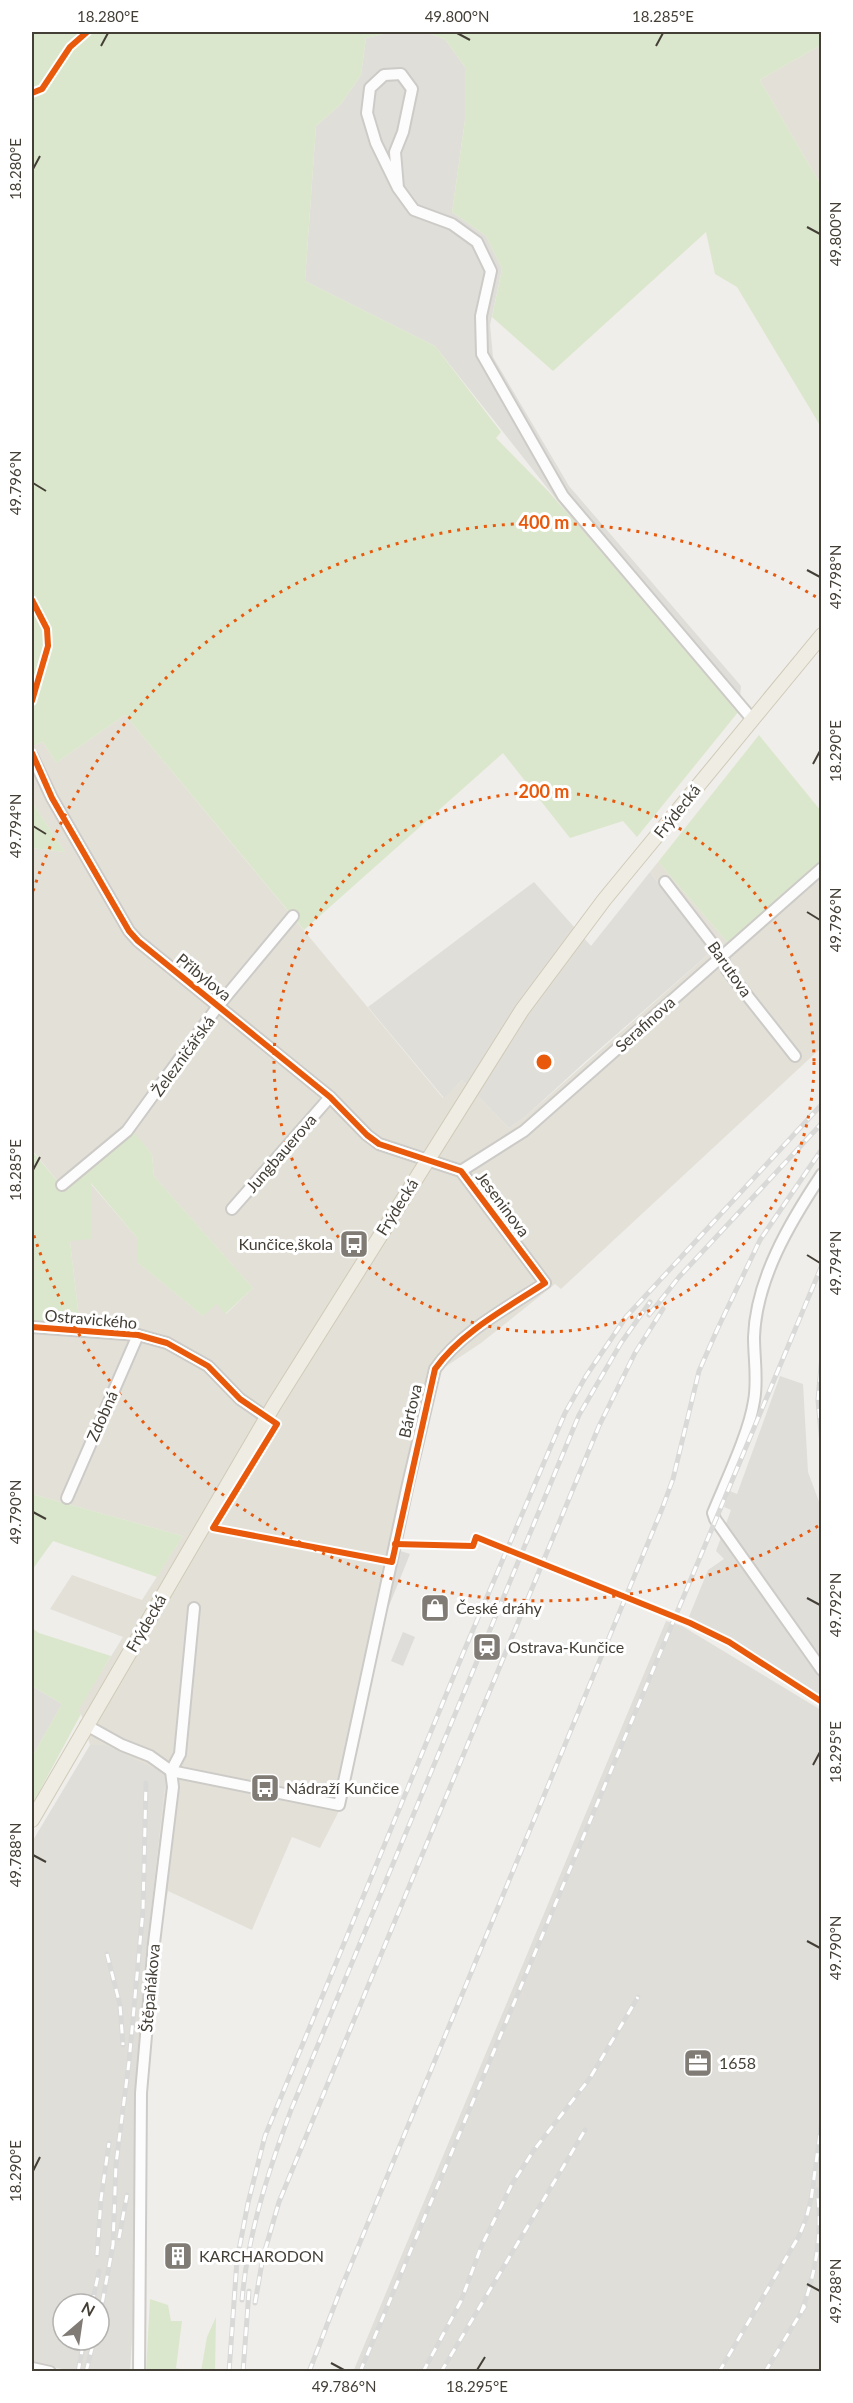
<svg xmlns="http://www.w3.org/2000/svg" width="853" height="2403" viewBox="0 0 853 2403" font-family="Lato,sans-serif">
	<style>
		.residential { fill: #e3e0d7 }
		.industrial { fill: #e0ded9; fill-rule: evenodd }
		.green { fill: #dbe7cc }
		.parking { fill: #deddd9 }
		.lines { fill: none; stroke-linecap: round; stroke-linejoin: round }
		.minor-casing { stroke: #cdcbc7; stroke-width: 14 }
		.major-casing { stroke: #d0cab8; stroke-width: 16 }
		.minor { stroke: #fdfcfc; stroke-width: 10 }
		.major { stroke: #efece4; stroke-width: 14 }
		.rail-casing { stroke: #d9d9d8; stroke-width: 5 }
		.rail { stroke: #fff; stroke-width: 3; stroke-dasharray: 9; stroke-linecap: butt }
		.cycleway-casing { stroke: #fff; stroke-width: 10 }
		.cycleway { stroke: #e8590c; stroke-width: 6 }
		.ticks { fill: none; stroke: #443f36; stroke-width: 2 }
		.ring { fill: none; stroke: #e8590c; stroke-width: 3; stroke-dasharray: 3 6 }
		.labels { text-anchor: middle; stroke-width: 6; stroke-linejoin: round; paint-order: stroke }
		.street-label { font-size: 16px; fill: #443f36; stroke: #fff }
		.poi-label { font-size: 16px; fill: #443f36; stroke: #fff; text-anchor: start }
		.centre { fill: #e8590c; stroke: #fff; stroke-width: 3 }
		.ring-label { font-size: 18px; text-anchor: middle; font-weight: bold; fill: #e8590c; stroke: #fff; stroke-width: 6; stroke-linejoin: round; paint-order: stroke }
		.neatline { fill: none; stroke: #443f36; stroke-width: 2 }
		.ticks-label { font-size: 15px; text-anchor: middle; fill: #443f36 }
	</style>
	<rect width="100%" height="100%" fill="#efeeea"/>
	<g class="residential">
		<polygon points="821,45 821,185 760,80"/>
		<polygon points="125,715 443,1098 462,1080 509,1128 525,1117 711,952 650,872 658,862 728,943 818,864 821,857 821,1048 561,1289 555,1284 481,1343 442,1369 435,1381 358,1749 339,1811 320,1848 292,1837 252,1930 168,1891 165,1906 152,1903 166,1778 105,1745 90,1745 81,1714 77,1711 123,1637 50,1609 72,1575 142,1600 183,1536 32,1494 32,1321 80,1327 70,1241 90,1183 138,1239 138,1263 203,1316 217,1303 226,1314 253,1288 154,1176 152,1154 133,1132 65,1190 32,1150 32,848 65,852 32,802 32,746 43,742 56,763"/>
	</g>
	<g class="industrial">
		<polygon points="393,32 425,32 445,39 465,67 465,120 452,212 486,236 502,269 490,325 493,357 569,486 741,686 739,711 579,528 435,346 305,281 316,126 341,104 361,75 366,38"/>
		<polygon points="650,872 711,952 586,1061 525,1117 509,1128 462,1080 444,1098 368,1007 534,882 591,946"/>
		<polygon points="780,1376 803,1384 808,1472 821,1507 821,1697 688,1619 708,1570 724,1559 716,1551 731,1510 724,1507 730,1491 737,1494"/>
		<polygon points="666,1621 682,1626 821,1710 821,2371 353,2372"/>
		<polygon points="32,1686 62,1704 32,1757"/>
		<path d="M90 1745H105L162 1772 166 1778 152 1903 135 2097 134 2309 130 2371H73L32 2363V1842ZM63 2304H99V2340H63Z"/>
	</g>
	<g class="green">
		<polygon points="32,32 393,32 366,38 361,75 341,104 316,126 305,281 435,346 501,432 496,438 549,492 739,711 637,837 623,821 570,838 503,753 304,930 125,715 56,763 43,742 32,746"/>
		<polygon points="425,32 821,32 821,45 760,80 821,185 821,427 737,287 715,274 706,232 553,371 492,317 502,269 486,236 452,212 465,120 465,67 445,39"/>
		<polygon points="759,735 821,811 821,857 818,864 728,943 658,862"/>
		<polygon points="32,802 65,852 32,848"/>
		<polygon points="133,1131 152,1154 154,1176 253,1288 225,1314 217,1304 203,1316 138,1263 138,1239 91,1183 91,1239 70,1241 80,1327 32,1321 32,1151 65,1190"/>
		<polygon points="32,1494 183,1536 157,1577 53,1541 32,1570"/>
		<polygon points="32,1628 39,1633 111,1656 78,1711 81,1714 32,1805 32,1757 62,1704 32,1686"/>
		<polygon points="150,2299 168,2305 171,2321 182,2321 176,2368 189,2371 146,2371"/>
		<polygon points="216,2317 215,2371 201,2371 207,2337"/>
	</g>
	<g class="parking">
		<polygon points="394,1549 410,1554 376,1638"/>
		<polygon points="403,1632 415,1637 403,1666 391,1661"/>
	</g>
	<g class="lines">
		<g class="minor-casing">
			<g id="minor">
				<polyline points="398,188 395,152 403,132 412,89 401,74 384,75 370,88 367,113 376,143 398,188 414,210 452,224 477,242 491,271 481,316 482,354 563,496 752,719"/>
				<path d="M32 756 52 798 129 931 138 941 330 1097 367 1135 379 1144 461 1171 545 1283C507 1308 461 1332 435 1369L408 1484 339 1805 171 1771 150 1756 122 1745 86 1725"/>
				<polyline points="665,882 722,956 727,970 795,1056"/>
				<polyline points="461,1171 524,1131 822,868"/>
				<path d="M822 1174C790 1222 756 1279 754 1337 754 1359 758 1380 754 1401 749 1434 726 1481 713 1513L715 1519 822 1670"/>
				<polyline points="62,1185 127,1131 218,1006 293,916"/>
				<polyline points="232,1209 330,1097"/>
				<polyline points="32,1327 138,1335 167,1343 208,1366 240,1399 266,1417"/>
				<polyline points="67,1498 138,1335"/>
				<polyline points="32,2368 50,2372"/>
				<polyline points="139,2372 141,2093 154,1943 173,1787 171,1771 180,1754 194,1608"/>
			</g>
		</g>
		<g class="major-casing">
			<polyline id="major" points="32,1820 274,1405 522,1010 604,900 822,635"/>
		</g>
		<use href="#minor" class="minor"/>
		<use href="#major" class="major"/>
		<g class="rail-casing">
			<g id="rail">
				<polyline points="649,1315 679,1277 822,1123"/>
				<polyline points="822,1355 818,1400 822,1444"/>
				<polyline points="107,1954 120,2005 123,2045"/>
				<polyline points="119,2238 127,2195"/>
				<polyline points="97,2255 101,2199 109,2143"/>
				<path d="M242 2300C248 2233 268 2172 291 2110L579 1415 621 1343 650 1302"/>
				<polyline points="255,2303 263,2257 279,2202 599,1426 635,1353 663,1309"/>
				<polyline points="92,2304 99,2271"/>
				<path d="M801 2313C816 2273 823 2233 817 2190"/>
				<polyline points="99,2320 113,2245 116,2164 129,2062 143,1910 146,1783"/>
				<polyline points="78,2372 84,2340"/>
				<polyline points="86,2372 94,2340"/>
				<polyline points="229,2372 237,2260 248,2203 265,2136 464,1651 565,1413 586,1376 626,1317 822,1104"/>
				<polyline points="243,2372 249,2291"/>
				<polyline points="309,2372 340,2291 662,1509 673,1479 699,1371 717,1330 760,1240 822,1149"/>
				<polyline points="360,2372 822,1265"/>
				<polyline points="423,2372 461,2301 481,2247 512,2184 534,2150 590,2078 638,1997"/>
				<polyline points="441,2372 585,2130"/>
				<polyline points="719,2372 799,2236 806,2219 811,2200 822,2119"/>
				<polyline points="765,2372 805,2306"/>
			</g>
		</g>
		<use href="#rail" class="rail"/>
		<g class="cycleway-casing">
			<g id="cycleway">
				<polyline points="32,93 42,89 70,47 87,32"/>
				<polyline points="32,600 47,629 48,646 32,701"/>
				<path d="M32 753 52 798 129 931 138 941 330 1097 367 1135 379 1144 461 1171 545 1283C507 1308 461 1332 435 1369L392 1562 213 1528 277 1424 240 1399 208 1366 167 1343 138 1335 32 1327"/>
				<polyline points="395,1544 473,1546 476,1537 690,1623 729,1642 822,1702"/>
			</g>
		</g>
		<use href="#cycleway" class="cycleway"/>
	</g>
	<path class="ticks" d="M457 33 470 40M101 46 108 33M656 46 663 33M33 169 40 156M807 227 820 234M33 483 46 491M807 570 820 577M813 764 820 751M33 826 46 834M807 912 820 920M33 1170 40 1157M807 1255 820 1263M33 1512 46 1519M807 1598 820 1605M813 1765 820 1752M33 1855 46 1862M807 1941 820 1948M33 2171 40 2157M807 2284 820 2291M331 2363 344 2370M477 2370 485 2357"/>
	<g class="ring">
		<circle cx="544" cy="1062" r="270"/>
		<path d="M818 1526A539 539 0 0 1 33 1233M33 891A539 539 0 0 1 818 598"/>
	</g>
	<defs>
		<g id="bus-square" transform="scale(1.5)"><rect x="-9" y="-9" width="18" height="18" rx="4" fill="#807c75" stroke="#fff"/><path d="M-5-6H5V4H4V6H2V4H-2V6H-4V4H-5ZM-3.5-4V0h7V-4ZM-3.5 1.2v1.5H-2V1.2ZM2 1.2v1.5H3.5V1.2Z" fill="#fff"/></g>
		<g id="shop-square" transform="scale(1.5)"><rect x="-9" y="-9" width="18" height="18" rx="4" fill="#807c75" stroke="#fff"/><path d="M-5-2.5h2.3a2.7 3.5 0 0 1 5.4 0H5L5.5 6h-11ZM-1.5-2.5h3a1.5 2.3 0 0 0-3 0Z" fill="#fff"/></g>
		<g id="station-square" transform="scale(1.5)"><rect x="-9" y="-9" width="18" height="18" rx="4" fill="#807c75" stroke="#fff"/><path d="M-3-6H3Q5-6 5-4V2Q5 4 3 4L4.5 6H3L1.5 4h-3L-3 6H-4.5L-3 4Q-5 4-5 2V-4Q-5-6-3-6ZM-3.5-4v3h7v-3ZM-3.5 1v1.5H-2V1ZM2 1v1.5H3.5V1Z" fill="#fff"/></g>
		<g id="office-square" transform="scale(1.5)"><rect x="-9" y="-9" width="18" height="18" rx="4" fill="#807c75" stroke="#fff"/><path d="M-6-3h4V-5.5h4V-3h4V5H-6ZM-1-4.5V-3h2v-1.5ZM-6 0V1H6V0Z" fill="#fff"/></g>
		<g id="building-square" transform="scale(1.5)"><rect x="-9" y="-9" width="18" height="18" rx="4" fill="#807c75" stroke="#fff"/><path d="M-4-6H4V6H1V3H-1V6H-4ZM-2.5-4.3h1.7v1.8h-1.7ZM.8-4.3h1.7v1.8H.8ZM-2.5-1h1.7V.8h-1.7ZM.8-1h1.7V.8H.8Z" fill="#fff"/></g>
	</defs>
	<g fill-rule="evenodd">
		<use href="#bus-square" x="354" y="1244"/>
		<use href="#shop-square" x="435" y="1608"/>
		<use href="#station-square" x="487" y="1647"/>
		<use href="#bus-square" x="265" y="1788"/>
		<use href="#office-square" x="698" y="2063"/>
		<use href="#building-square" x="178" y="2256"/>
	</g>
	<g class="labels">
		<g class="street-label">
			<text transform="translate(677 811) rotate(-51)" y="6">Frýdecká</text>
			<text transform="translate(730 969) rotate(55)" y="6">Barutova</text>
			<text transform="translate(204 977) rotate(39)" y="6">Přibylova</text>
			<text transform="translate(645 1024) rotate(-42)" y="6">Serafinova</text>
			<text transform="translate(183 1056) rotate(-54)" y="6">Železničářská</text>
			<text transform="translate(281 1153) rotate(-49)" y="6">Jungbauerova</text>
			<text transform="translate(503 1204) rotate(53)" y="6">Jeseninova</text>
			<text transform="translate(397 1207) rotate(-58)" y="6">Frýdecká</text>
			<text transform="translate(91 1319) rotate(5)" y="6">Ostravického</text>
			<text transform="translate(410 1411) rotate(-77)" y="6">Bártova</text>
			<text transform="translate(102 1416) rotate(-66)" y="6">Zdobná</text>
			<text transform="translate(146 1623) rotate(-60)" y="6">Frýdecká</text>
			<text transform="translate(150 1988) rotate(-85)" y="6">Štěpaňákova</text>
		</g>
		<g class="poi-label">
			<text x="333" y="1250" text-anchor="end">Kunčice,škola</text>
			<text x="456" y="1614">České dráhy</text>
			<text x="508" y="1653">Ostrava-Kunčice</text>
			<text x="286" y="1794">Nádraží Kunčice</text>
			<text x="719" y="2069">1658</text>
			<text x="199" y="2262">KARCHARODON</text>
		</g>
	</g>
	<circle cx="544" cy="1062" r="9" class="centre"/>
	<g class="ring-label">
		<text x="544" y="529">400 m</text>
		<text x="544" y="798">200 m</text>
	</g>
	<rect width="853" height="2403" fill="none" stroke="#ffffff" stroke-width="66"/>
	<g transform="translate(81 2322) rotate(29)"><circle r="28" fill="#ffffff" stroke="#b4b2af" stroke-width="1.5"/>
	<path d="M0-4.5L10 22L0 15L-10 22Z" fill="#807c75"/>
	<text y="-9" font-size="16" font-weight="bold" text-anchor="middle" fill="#443f36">N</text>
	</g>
	<rect x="33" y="33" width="787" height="2337" class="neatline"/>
	<g class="ticks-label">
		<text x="108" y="22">18.280°E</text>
		<text x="457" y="22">49.800°N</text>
		<text x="663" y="22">18.285°E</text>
		<text transform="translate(16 169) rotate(-90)" y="5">18.280°E</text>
		<text transform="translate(836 234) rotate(-90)" y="5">49.800°N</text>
		<text transform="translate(16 483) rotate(-90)" y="5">49.796°N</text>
		<text transform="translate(836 577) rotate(-90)" y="5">49.798°N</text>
		<text transform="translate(836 751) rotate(-90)" y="5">18.290°E</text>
		<text transform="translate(16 826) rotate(-90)" y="5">49.794°N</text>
		<text transform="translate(836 920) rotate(-90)" y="5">49.796°N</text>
		<text transform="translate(16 1170) rotate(-90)" y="5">18.285°E</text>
		<text transform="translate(836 1263) rotate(-90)" y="5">49.794°N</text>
		<text transform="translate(16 1512) rotate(-90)" y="5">49.790°N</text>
		<text transform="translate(836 1605) rotate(-90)" y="5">49.792°N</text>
		<text transform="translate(836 1752) rotate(-90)" y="5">18.295°E</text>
		<text transform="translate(16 1855) rotate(-90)" y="5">49.788°N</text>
		<text transform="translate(836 1948) rotate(-90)" y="5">49.790°N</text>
		<text transform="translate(16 2171) rotate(-90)" y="5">18.290°E</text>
		<text transform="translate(836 2291) rotate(-90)" y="5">49.788°N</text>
		<text x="344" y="2392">49.786°N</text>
		<text x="477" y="2392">18.295°E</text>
	</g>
</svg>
